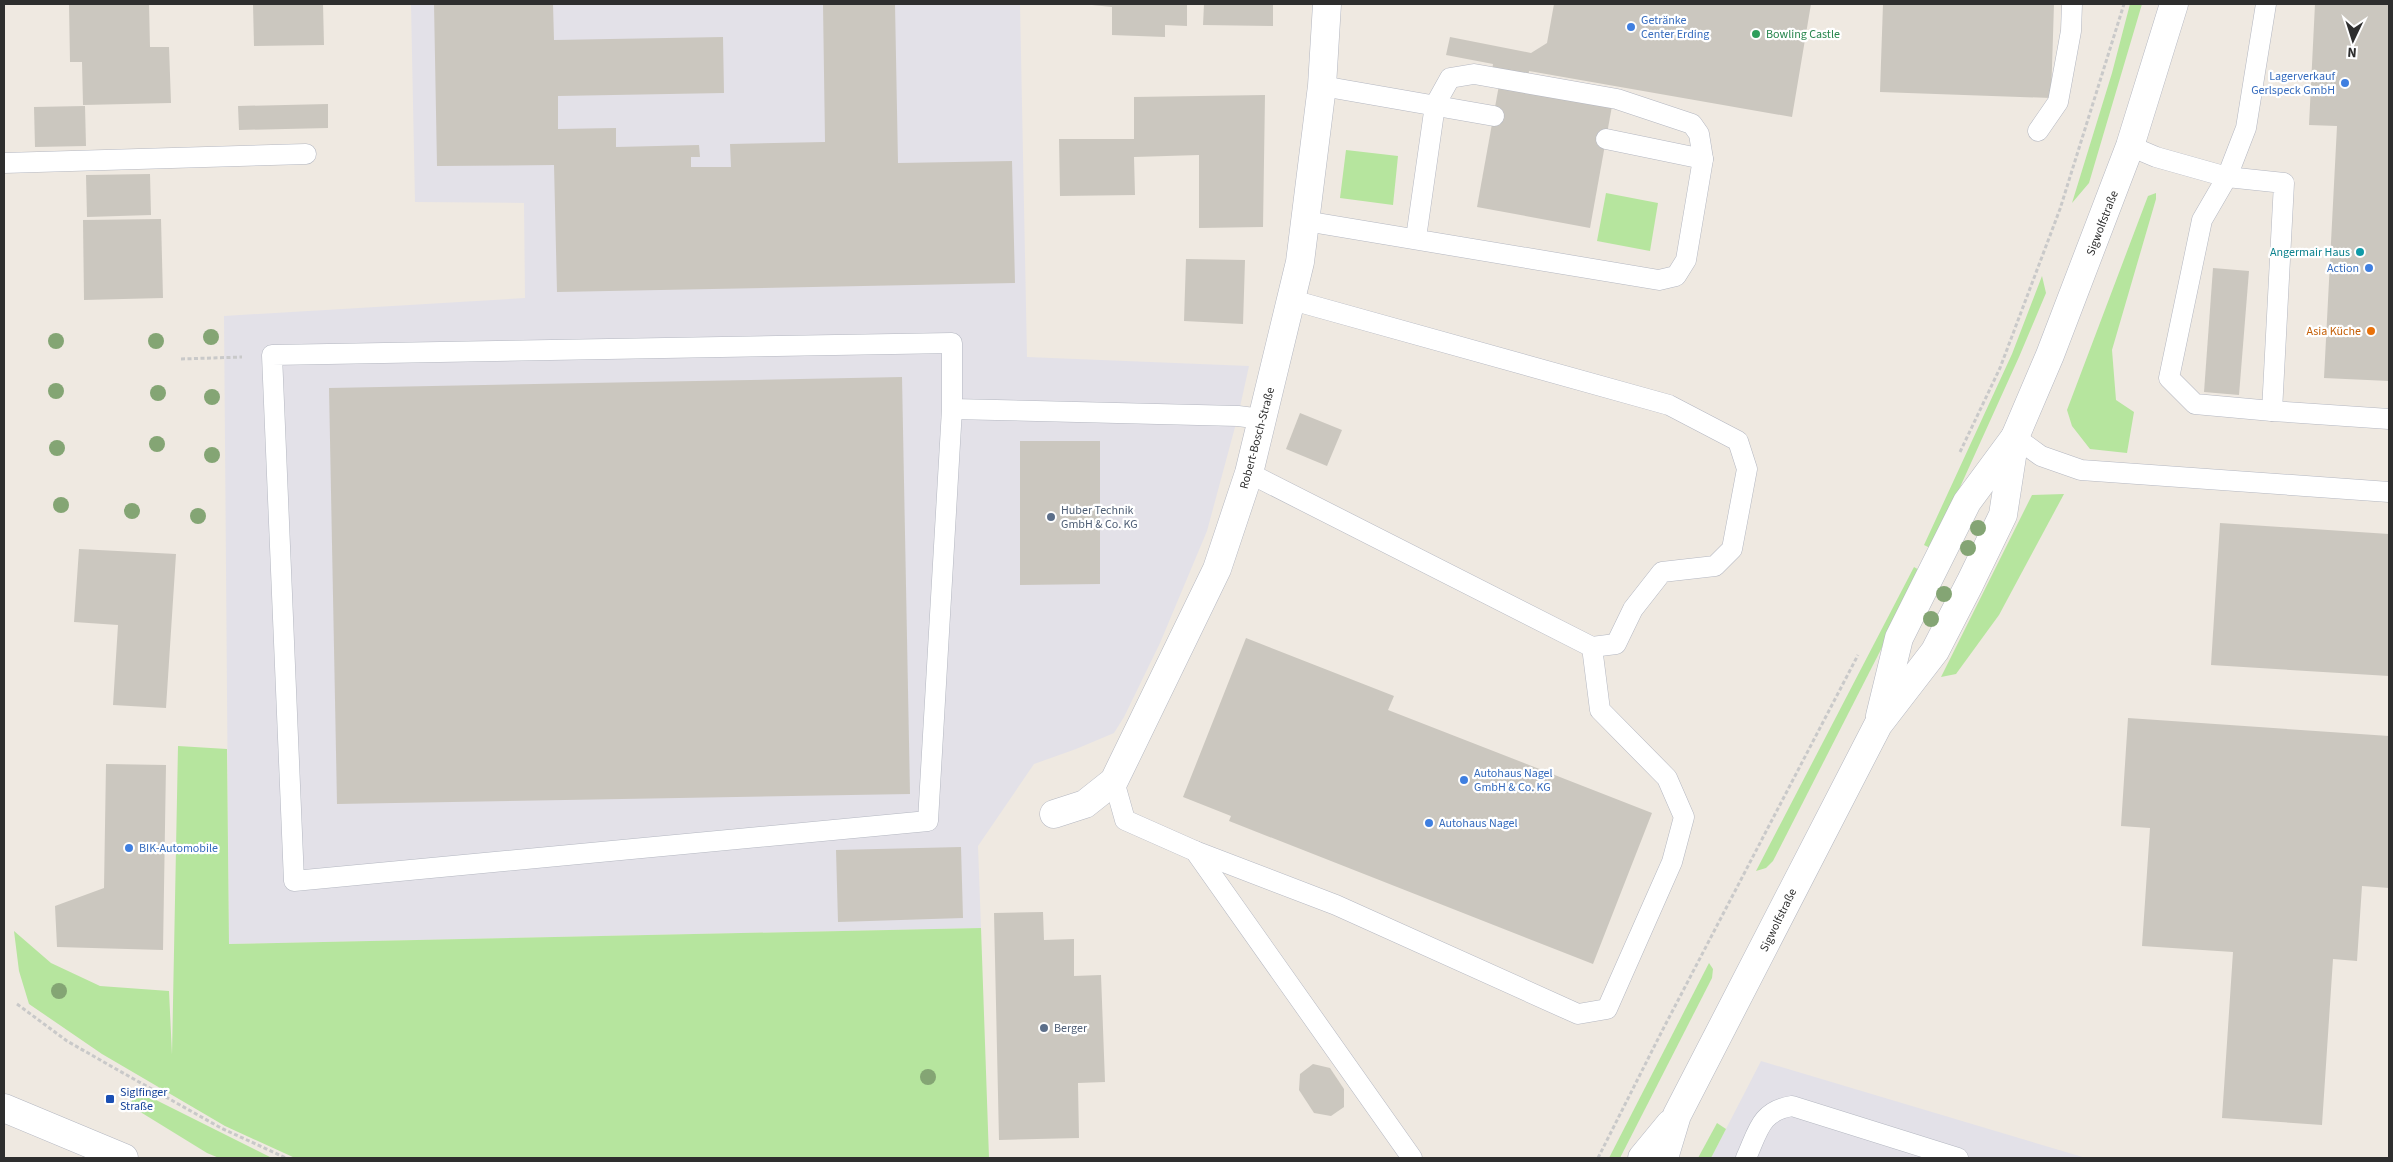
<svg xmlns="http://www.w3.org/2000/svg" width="2393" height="1162" viewBox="0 0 2393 1162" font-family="'Source Sans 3',sans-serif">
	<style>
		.industrial { fill: #e3e1e8 }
		.green { fill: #b6e59e }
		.building { fill: #cbc7bf }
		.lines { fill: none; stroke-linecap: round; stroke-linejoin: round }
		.service-casing { stroke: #b4b7c1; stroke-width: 21 }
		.minor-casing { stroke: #b4b7c1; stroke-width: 29 }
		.tertiary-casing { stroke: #b4b7c1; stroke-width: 29 }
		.secondary-casing { stroke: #b4b7c1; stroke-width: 29 }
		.path { stroke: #c9c9c9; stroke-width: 3; stroke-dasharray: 4 2.5; stroke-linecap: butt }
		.service { stroke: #fff; stroke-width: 20 }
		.minor { stroke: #fff; stroke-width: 28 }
		.tertiary { stroke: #fff; stroke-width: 28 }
		.secondary { stroke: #fff; stroke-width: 28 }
		.tree { fill: #84a574 }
		.shop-dot { fill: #3f7fe0; stroke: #fff; stroke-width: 2 }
		.leisure-dot { fill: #2e9e5b; stroke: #fff; stroke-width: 2 }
		.culture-dot { fill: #0f9aa8; stroke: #fff; stroke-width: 2 }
		.food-dot { fill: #e8710a; stroke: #fff; stroke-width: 2 }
		.service-dot { fill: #5c6f8a; stroke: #fff; stroke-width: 2 }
		.transit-dot { fill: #1a4fb4; stroke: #fff; stroke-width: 2 }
		.labels { text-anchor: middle; stroke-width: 4.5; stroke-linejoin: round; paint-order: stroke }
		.shop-label { font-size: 12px; fill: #366cbe; stroke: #fff; text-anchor: start }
		.leisure-label { font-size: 12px; fill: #27864d; stroke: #fff; text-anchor: start }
		.street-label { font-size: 12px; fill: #2e2e2e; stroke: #fff }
		.culture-label { font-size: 12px; fill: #0d838f; stroke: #fff; text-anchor: end }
		.food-label { font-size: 12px; fill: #c56008; stroke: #fff; text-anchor: end }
		.service-label { font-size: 12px; fill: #4e5e75; stroke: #fff; text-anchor: start }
		.transit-label { font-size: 12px; fill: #164399; stroke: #fff; text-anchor: start }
	</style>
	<rect width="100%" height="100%" fill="#efe9e1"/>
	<g class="industrial">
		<polygon points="411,4 1020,4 1027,357 1249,366 1238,416 1207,531 1160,643 1124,717 1114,733 1076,749 1034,764 978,846 981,928 229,944 224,316 525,298 524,203 415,202"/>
		<polygon points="1761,1061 2086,1158 1711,1158"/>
	</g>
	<g class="green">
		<polygon points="2130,4 2142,4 2089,183 2072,203 2112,73"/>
		<polygon points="1346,150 1398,156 1393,205 1340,198"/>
		<polygon points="1606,193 1658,203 1650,251 1597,241"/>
		<polygon points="2156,193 2156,199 2112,350 2116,400 2134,412 2127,453 2090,449 2072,426 2067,410 2148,196"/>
		<polygon points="2042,276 2046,293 2019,357 1932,549 1924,545 2012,354"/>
		<polygon points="2064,494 1999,615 1956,674 1941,677 2032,495"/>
		<polygon points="1914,567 1921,571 1773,861 1766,868 1756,871"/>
		<polygon points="178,746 227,749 229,944 981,928 989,1158 295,1158 225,1126 102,1054 29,1004 19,971 14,931 51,963 100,986 169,991 172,1055"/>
		<polygon points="1709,963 1713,969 1712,978 1620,1158 1609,1158"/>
		<polygon points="140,1095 148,1096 272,1158 219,1158 207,1153 129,1105 134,1097"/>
		<polygon points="1717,1123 1726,1129 1711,1158 1698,1158"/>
	</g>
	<g class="building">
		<polygon points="69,4 149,4 150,47 169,47 171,103 83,105 82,62 70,62"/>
		<polygon points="253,4 323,4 324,45 254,46"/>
		<polygon points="434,4 553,4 554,40 723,37 724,93 558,96 558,129 616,128 616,147 699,145 700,157 691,157 691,167 731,167 730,144 825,142 823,4 895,4 898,163 1012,161 1015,283 557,292 554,165 437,166"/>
		<polygon points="1082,4 1187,4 1187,26 1165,25 1165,37 1112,35 1112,7"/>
		<polygon points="1204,4 1273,4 1273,26 1203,25"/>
		<polygon points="1554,4 1811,4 1792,117 1529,71 1528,78 1492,71 1493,64 1446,55 1450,37 1531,53 1547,43"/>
		<polygon points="1883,4 2054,4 2051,98 1880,92"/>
		<polygon points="2315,4 2389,4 2389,381 2324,378 2337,126 2309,125"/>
		<polygon points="1499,85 1612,106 1590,228 1477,207"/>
		<polygon points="1265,95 1263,227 1199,228 1199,155 1134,157 1135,195 1060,196 1059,139 1134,139 1134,97"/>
		<polygon points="328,104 328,128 239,130 238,106"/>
		<polygon points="85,106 86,146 35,147 34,107"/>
		<polygon points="150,174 151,215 87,217 86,175"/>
		<polygon points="161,219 163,298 84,300 83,220"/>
		<polygon points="1186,259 1245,260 1243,324 1184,321"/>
		<polygon points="2213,268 2249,271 2239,395 2204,392"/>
		<polygon points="902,377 910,794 337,804 329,388"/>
		<polygon points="1300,413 1342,430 1327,466 1286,449"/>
		<polygon points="1020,441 1100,441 1100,584 1020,585"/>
		<polygon points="2220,523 2389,534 2389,676 2211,665"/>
		<polygon points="79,549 176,554 166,708 113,705 118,625 74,622"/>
		<polygon points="1246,638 1394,696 1388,710 1652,813 1593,964 1229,821 1231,816 1183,797"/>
		<polygon points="2128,718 2389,736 2389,888 2362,886 2357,961 2333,959 2322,1125 2222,1118 2233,952 2142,946 2150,828 2121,826"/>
		<polygon points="106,764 166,765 163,950 57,947 55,906 104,888"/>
		<polygon points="961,847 963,918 838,922 836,850"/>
		<polygon points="1043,912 1044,940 1074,939 1074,976 1101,975 1105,1082 1078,1083 1079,1138 999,1140 994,913"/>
		<polygon points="1313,1064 1330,1068 1344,1089 1344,1107 1331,1116 1314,1113 1299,1090 1300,1074"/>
	</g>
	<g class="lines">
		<g class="service-casing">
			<g id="service">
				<polyline points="2266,4 2246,128 2227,177 2202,220 2169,378 2195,404 2272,411"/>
				<polyline points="1322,86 1494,116"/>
				<polyline points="2038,131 2058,102 2071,31 2072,4"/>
				<polyline points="1606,139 1703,159"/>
				<polyline points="2130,146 2156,157 2227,177 2284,183 2272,411 2389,419"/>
				<polyline points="4,163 306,154"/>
				<polyline points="1305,221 1659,280 1676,276 1686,260 1703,159 1699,134 1692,124 1617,99 1474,74 1450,78 1435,105 1416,238"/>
				<polyline points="952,409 952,343 272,355 294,881 928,821 952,409 1238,416 1262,419"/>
				<polyline points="2015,437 2041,456 2081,470 2389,492"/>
				<polyline points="1249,473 1592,647 1616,644 1633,609 1662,572 1715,566 1732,549 1747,469 1738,441 1669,405 1292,300"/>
				<polyline points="1114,781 1125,820 1195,851 1412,1158"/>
				<polyline points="1195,851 1336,905 1578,1014 1607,1009 1672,862 1684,817 1667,778 1600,710 1592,647"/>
				<path d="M1746 1158C1758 1132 1760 1111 1792 1106L1958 1158"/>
			</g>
		</g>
		<g class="minor-casing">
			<polyline id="minor" points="1054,814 1085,804 1114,781 1217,569 1249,473 1300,262 1322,86 1327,4"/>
		</g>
		<g class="tertiary-casing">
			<g id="tertiary">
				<polyline points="1880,716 1899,638 1967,502 2015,437 2050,355 2130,146 2174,4"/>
				<polyline points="1642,1158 1670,1124"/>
				<polyline points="1664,1158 1677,1115 1878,725 1935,651 1970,583 2003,515 2015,437"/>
			</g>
		</g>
		<g class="secondary-casing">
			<polyline id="secondary" points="4,1108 124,1158"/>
		</g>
		<g class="path">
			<polyline points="181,359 242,357"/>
			<polyline points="1960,452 2000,368 2060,209 2124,4"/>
			<polyline points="17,1004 67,1041 116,1069 221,1128 286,1158"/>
			<polyline points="1598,1158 1661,1033 1858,655"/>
		</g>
		<use href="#service" class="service"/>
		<use href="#minor" class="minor"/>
		<use href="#tertiary" class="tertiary"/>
		<use href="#secondary" class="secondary"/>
	</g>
	<g class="tree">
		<circle cx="211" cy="337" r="8"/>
		<circle cx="56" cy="341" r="8"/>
		<circle cx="156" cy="341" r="8"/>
		<circle cx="56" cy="391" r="8"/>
		<circle cx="158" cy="393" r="8"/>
		<circle cx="212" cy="397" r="8"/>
		<circle cx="157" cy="444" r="8"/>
		<circle cx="57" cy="448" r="8"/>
		<circle cx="212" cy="455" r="8"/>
		<circle cx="61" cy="505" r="8"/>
		<circle cx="132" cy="511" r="8"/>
		<circle cx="198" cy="516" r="8"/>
		<circle cx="1978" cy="528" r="8"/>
		<circle cx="1968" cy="548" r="8"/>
		<circle cx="1944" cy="594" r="8"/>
		<circle cx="1931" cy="619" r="8"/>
		<circle cx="59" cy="991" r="8"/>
		<circle cx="928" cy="1077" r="8"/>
	</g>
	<g class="shop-dot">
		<circle cx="1631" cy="27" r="5"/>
		<circle cx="2345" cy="83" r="5"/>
		<circle cx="2369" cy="268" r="5"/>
		<circle cx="1464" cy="780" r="5"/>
		<circle cx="1429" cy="823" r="5"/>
		<circle cx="129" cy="848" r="5"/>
	</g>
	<circle class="leisure-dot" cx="1756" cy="34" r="5"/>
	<circle class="culture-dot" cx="2360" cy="252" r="5"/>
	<circle class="food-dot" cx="2371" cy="331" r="5"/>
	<g class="service-dot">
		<circle cx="1051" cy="517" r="5"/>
		<circle cx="1044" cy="1028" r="5"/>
	</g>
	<rect class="transit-dot" x="105" y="1094" width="10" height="10" rx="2.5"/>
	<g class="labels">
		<g class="shop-label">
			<text x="1641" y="24">Getränke<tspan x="1641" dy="14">Center Erding</tspan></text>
			<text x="2335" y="80" text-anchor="end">Lagerverkauf<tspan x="2335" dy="14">Gerlspeck GmbH</tspan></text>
			<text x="2359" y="272" text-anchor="end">Action</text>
			<text x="1474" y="777">Autohaus Nagel<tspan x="1474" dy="14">GmbH &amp; Co. KG</tspan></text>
			<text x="1439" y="827">Autohaus Nagel</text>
			<text x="139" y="852">BIK-Automobile</text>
		</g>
		<g class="leisure-label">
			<text x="1766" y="38">Bowling Castle</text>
		</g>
		<g class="street-label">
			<text transform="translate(2102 223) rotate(-69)" y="4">Sigwolfstraße</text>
			<text transform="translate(1257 438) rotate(-75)" y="4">Robert-Bosch-Straße</text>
			<text transform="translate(1778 920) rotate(-64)" y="4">Sigwolfstraße</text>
		</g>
		<g class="culture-label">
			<text x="2350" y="256">Angermair Haus</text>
		</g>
		<g class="food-label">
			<text x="2361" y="335">Asia Küche</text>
		</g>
		<g class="service-label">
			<text x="1061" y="514">Huber Technik<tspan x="1061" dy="14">GmbH &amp; Co. KG</tspan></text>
			<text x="1054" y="1032">Berger</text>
		</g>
		<g class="transit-label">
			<text x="120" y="1096">Siglfinger<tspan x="120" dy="14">Straße</tspan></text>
		</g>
	</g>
	<rect width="2393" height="1162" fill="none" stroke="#2e2e2e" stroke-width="10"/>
	<g transform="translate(2353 40) rotate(184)" stroke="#ffffff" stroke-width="4" paint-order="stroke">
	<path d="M0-4L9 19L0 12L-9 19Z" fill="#2e2e2e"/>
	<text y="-8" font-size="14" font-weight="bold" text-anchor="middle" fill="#2e2e2e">N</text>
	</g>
</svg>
